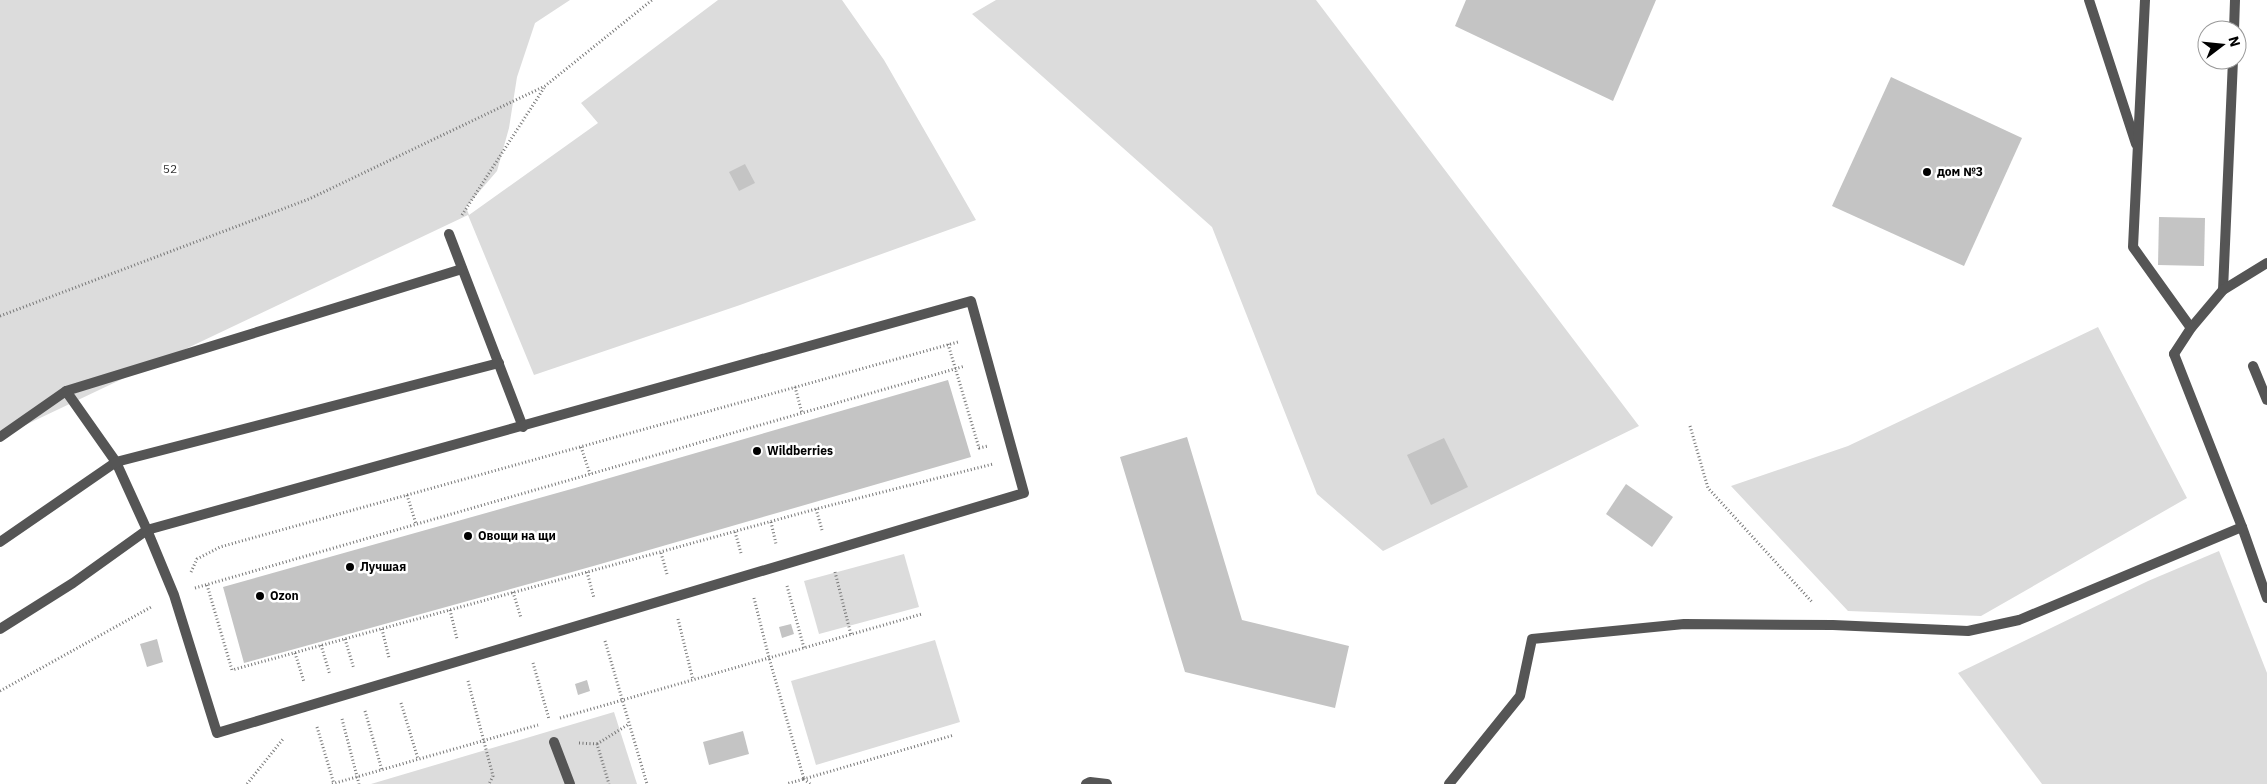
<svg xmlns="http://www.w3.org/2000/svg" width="2267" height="784" viewBox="0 0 2267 784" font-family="'IBM Plex Sans',sans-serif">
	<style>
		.green { fill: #dcdcdc }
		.building { fill: #c4c4c4 }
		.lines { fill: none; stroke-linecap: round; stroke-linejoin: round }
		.path { stroke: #777; stroke-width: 3; stroke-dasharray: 1 2.5; stroke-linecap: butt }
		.lane { stroke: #555; stroke-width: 10 }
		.street { stroke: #555; stroke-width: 10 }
		.poi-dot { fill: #000; stroke: #fff; stroke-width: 2 }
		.labels { text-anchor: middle; stroke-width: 5; stroke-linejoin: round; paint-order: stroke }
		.park-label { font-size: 12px; fill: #333; stroke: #fff }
		.poi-label { font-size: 12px; font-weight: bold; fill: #000; stroke: #fff; text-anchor: start }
	</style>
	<rect width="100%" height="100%" fill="#fff"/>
	<g class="green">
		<polygon points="0,0 570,0 535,23 517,77 509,128 497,171 466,207 469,215 598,123 581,103 718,0 842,0 884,60 976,220 740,305 534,375 468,215 0,437"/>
		<polygon points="996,0 1316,0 1639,426 1383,551 1317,494 1212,227 972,14"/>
		<polygon points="2098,327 2187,498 1981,616 1848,611 1731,486 1848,446"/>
		<polygon points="2219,551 2267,673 2267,784 2042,784 1958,673 2148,581"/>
		<polygon points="904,554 919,607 819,634 804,581"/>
		<polygon points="935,640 960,722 816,765 791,681"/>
		<polygon points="614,712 637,784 371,784"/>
	</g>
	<g class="building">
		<polygon points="1466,0 1656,0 1613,101 1455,26"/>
		<polygon points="1891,77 2022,138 1964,266 1832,206"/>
		<polygon points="745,164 755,183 739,191 729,172"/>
		<polygon points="2159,217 2205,218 2204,266 2158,265"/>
		<polygon points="948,380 971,457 597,565 244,663 223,587 575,488"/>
		<polygon points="1187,437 1242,620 1349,646 1335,708 1185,672 1120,457"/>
		<polygon points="1444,438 1468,487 1431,505 1407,455"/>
		<polygon points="1626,484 1673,517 1652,547 1606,514"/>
		<polygon points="791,624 794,634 782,638 779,627"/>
		<polygon points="157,639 163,662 147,667 140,644"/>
		<polygon points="587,680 590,691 578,695 575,684"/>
		<polygon points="743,731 749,754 709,765 703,742"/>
	</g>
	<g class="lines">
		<g class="path">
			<polyline points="462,215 544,88"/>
			<polyline points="0,316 309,199 545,86 652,0"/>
			<polyline points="948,344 979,448 988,446"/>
			<polyline points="795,387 802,413"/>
			<polyline points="1690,426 1708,488 1812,602"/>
			<polyline points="581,447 590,474"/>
			<polyline points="407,495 416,524"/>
			<polyline points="816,509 822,530"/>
			<polyline points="771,522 776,544"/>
			<polyline points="735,532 741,553"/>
			<polyline points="661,553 667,574"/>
			<polyline points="191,572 197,559 220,547 958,342"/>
			<polyline points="587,572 594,598"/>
			<polyline points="835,572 851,635"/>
			<polyline points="207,585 232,670 816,509 993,464"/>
			<polyline points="787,586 804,648"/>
			<polyline points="195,588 965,366"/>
			<polyline points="513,592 521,618"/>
			<polyline points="754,598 769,658 804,779 786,784"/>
			<polyline points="450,610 457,639"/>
			<polyline points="678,619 693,680"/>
			<polyline points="382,629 389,658"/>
			<polyline points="345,639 354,669"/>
			<polyline points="605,641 647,784"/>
			<polyline points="321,645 330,675"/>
			<polyline points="295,653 304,682"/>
			<polyline points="533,663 549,719"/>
			<polyline points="468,681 493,776 489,784"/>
			<polyline points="0,691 153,606"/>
			<polyline points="401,703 418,759"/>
			<polyline points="365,711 382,770"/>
			<polyline points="560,718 922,614"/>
			<polyline points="342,719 359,784"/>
			<polyline points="317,727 334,784"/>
			<polyline points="579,743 597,744 609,784"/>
			<polyline points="597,744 629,724"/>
			<polyline points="247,784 283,739"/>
			<polyline points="332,784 538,725"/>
			<polyline points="810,784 804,779 954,735"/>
		</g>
		<g class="lane">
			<polyline points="2089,0 2136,144"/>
			<polyline points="2145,0 2133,247 2191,328"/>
			<polyline points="2234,30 2235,0"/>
			<polyline points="449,234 523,427"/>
			<polyline points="2223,290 2233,60"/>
			<polyline points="2174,354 2191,328 2223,290 2267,263"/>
			<polyline points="2253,366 2267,400"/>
			<polyline points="66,391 462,269"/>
			<polyline points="0,437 66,391 116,462 147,530 174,595 217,733 1024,493 971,301 147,530 73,583 0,629"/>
			<polyline points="0,542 116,462 499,363"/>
			<polyline points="554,742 570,784"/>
			<polyline points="1086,784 1090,782 1107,784"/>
			<polyline points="1449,784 1520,696 1532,639 1684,624 1833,625 1968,631 2019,620 2242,527"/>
		</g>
		<polyline class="street" points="2174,354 2242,527 2267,598"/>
	</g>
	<g class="poi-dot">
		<circle cx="1927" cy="172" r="5"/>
		<circle cx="757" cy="451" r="5"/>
		<circle cx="468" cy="536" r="5"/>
		<circle cx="350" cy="567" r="5"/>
		<circle cx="260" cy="596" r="5"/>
	</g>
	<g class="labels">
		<g class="park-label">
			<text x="170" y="173">52</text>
		</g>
		<g class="poi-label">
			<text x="1937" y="176">дом №3</text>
			<text x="767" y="455">Wildberries</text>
			<text x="478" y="540">Овощи на щи</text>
			<text x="360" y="571">Лучшая</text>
			<text x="270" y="600">Ozon</text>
		</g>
	</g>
	<g transform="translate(2222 45) rotate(74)"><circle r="24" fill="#ffffff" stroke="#999999"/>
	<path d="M0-4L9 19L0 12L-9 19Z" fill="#000000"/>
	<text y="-8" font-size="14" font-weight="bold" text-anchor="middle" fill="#000000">N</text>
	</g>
</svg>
